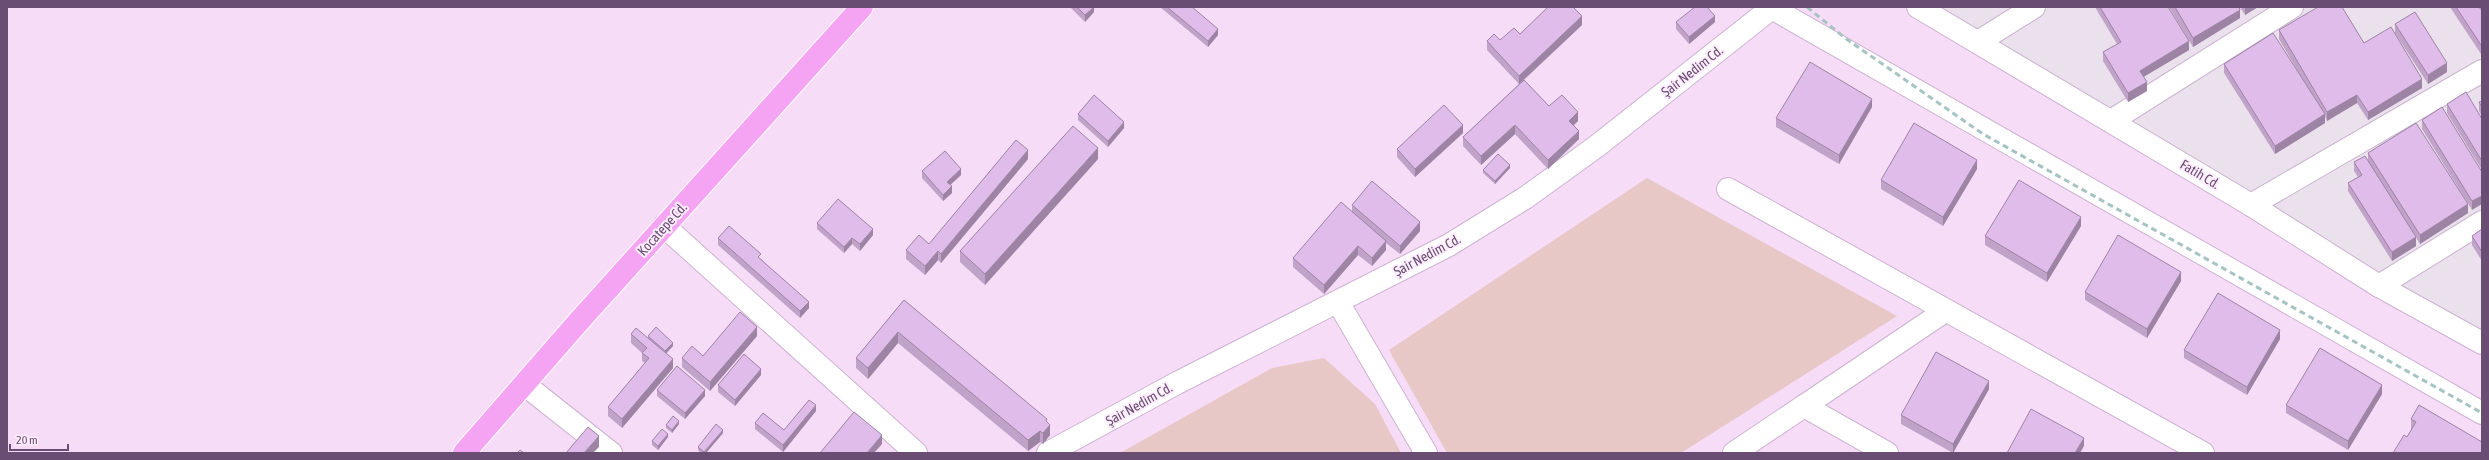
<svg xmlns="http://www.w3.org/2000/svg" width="2489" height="460" viewBox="0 0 2489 460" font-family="'Asap Condensed',sans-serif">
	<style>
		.residential { fill: #f6dcf7 }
		.industrial { fill: #eae1ec }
		.green { fill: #e8c7c7 }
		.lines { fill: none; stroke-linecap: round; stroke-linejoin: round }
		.minor-casing { stroke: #ccb3d1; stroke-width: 24 }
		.major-casing { stroke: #fff; stroke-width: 24 }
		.minor { stroke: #fff; stroke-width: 22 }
		.major { stroke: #f5a4f3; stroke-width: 22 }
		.rail { stroke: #a6c4c2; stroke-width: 3; stroke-dasharray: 6 4; stroke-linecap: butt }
		.wall { fill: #c1a2c9 }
		.shaded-wall { fill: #9d84a4 }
		.building { fill: #e0bcea; stroke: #9d84a4 }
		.labels { text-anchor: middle; stroke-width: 4; stroke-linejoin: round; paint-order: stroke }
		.street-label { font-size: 14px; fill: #6a4d73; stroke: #feeefe }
	</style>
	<rect width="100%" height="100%" fill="#fbe7fb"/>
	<rect class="residential" x="7" y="7" width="2475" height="446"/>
	<polygon class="industrial" points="1918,7 2482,7 2482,343"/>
	<g class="green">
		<polygon points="1647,178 1897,316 1681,453 1447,453 1389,350"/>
		<polygon points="1324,358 1375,404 1401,453 1120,453 1272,368"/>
	</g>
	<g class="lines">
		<g class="minor-casing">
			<g id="minor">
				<polyline points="1770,7 2482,413"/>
				<polyline points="1918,7 2251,205 2379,286 2482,343"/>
				<polyline points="1978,42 2034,7"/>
				<polyline points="2111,121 2292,7"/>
				<polyline points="1728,189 2203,453"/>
				<polyline points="2251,205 2482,71"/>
				<polyline points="664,226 916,453"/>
				<polyline points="2379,286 2482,222"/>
				<polyline points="1338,302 1426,453"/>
				<polyline points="524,384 611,453"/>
				<polyline points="1048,453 1177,383 1449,245 1525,198 1597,146 1773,7"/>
				<polyline points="1734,453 1804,406"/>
				<polyline points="1887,453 1804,406 1945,311"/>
			</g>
		</g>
		<g class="major-casing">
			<polyline id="major" points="464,453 580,320 862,7"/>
		</g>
		<use href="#minor" class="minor"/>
		<use href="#major" class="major"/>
		<polyline class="rail" points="1807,7 1845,38 1983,134 2482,413"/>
	</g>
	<g class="wall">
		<polygon points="1070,7 1094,7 1094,12 1085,22"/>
		<polygon points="1160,7 1192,7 1218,35 1208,47"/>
		<polygon points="2095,7 2168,7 2189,50 2143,77 2147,91 2128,102 2103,61 2103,52 2117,44"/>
		<polygon points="2169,7 2239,7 2240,18 2193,47"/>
		<polygon points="2240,7 2258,7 2245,15"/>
		<polygon points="2450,7 2479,7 2482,11 2481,54"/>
		<polygon points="1676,22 1715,22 1689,44 1676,29"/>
		<polygon points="2395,24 2447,72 2428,84 2395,33"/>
		<polygon points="1582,25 1524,80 1549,106 1578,121 1574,125 1579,139 1548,169 1515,134 1481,165 1463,146 1463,137 1519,84 1487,50 1487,41 1500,40 1520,34"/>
		<polygon points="2279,30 2364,43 2422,88 2368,120 2357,103 2327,121 2325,116 2325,123 2275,154 2224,73 2224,64 2310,92 2279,39"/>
		<polygon points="2482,101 2482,116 2479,111 2479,102"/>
		<polygon points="2447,104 2482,119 2482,170 2447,113"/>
		<polygon points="1872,107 1839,164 1776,127 1776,118"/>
		<polygon points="1078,114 1124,128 1108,147 1078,120"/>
		<polygon points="2422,120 2482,172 2472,210 2422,129"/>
		<polygon points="1463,133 1415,177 1397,157 1397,149"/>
		<polygon points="2368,153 2468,213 2420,244 2403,216 2416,246 2392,261 2348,191 2348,183 2358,177 2354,171 2354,162 2368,161"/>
		<polygon points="1028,159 941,263 938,260 925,275 906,259 906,250 929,244"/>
		<polygon points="1098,159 985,285 960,262 960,251"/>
		<polygon points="1510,168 1495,184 1483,173 1483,170"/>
		<polygon points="1977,169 1943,226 1881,189 1881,180"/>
		<polygon points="922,171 961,175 950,185 952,193 943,201 922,178"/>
		<polygon points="1352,205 1420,231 1400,254 1386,243 1386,250 1372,266 1358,255 1324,294 1293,267 1293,258 1352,212"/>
		<polygon points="817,223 873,235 860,251 852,244 844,253 817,229"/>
		<polygon points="2081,226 2047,282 1985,245 1985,236"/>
		<polygon points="2482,229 2482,261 2472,245 2472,236"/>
		<polygon points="718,238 761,259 809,308 800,318 718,245"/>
		<polygon points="2181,281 2147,338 2085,300 2085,292"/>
		<polygon points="904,300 1047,422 1050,435 1043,444 1040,442 1028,451 898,343 868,379 856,368 856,358"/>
		<polygon points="631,334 648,338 648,336 673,346 666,354 673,368 622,428 608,416 608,407 645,363 642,361 642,353 631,343"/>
		<polygon points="757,336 710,391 682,367 682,358 703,356"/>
		<polygon points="2280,339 2247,395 2184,358 2184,350"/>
		<polygon points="761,375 735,406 718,392 718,385"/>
		<polygon points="1989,389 1953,453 1901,424 1901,415"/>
		<polygon points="657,390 705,396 685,419 657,396"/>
		<polygon points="2382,394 2348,450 2286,413 2286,405"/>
		<polygon points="816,411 783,452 755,429 755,423 784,430"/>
		<polygon points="2411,419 2482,442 2407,437 2411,430"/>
		<polygon points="679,424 672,433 666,428 666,425"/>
		<polygon points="723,433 706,453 701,453 698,450 698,447"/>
		<polygon points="668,437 658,450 652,445 652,441"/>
	</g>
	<g class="shaded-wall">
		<polygon points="1094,7 1094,12 1085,22 1085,15"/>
		<polygon points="2245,7 2258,7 2245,15"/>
		<polygon points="2240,10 2240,18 2193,47 2193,38"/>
		<polygon points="1582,16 1582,25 1519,84 1519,76"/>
		<polygon points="1715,16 1715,22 1689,44 1689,37"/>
		<polygon points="1218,29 1218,35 1208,47 1208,41"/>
		<polygon points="2189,41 2189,50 2140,79 2140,71"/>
		<polygon points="2482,44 2482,53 2481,54 2481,45"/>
		<polygon points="2447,63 2447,72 2428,84 2428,75"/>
		<polygon points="2422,79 2422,88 2368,120 2368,112"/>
		<polygon points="2147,82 2147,91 2128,102 2128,93"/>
		<polygon points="2357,95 2357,103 2327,121 2327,112"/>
		<polygon points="1872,99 1872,107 1839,164 1839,155"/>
		<polygon points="1578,112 1578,121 1569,129 1569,121"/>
		<polygon points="2325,114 2325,123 2275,154 2275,146"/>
		<polygon points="1124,122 1124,128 1108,147 1108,141"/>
		<polygon points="1463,125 1463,133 1415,177 1415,169"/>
		<polygon points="1515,125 1515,134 1481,165 1481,156"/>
		<polygon points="1579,131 1579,139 1548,169 1548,160"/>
		<polygon points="1098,148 1098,159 985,285 985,274"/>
		<polygon points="1028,150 1028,159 941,263 941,254"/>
		<polygon points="1977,160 1977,169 1943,226 1943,217"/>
		<polygon points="1510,165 1510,168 1495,184 1495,181"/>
		<polygon points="961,169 961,175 947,188 947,182"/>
		<polygon points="952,186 952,193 943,201 943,195"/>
		<polygon points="2482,196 2482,204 2472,210 2472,201"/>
		<polygon points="2468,204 2468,213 2420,244 2420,235"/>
		<polygon points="2081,217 2081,226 2047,282 2047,273"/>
		<polygon points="1420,222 1420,231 1400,254 1400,246"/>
		<polygon points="873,229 873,235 860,251 860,244"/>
		<polygon points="2416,237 2416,246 2392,261 2392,252"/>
		<polygon points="852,238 852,244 844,253 844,247"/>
		<polygon points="1386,241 1386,250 1372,266 1372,258"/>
		<polygon points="1358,246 1358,255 1324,294 1324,285"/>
		<polygon points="938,251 938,260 925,275 925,266"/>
		<polygon points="2181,272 2181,281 2147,338 2147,329"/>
		<polygon points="809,302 809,308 800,318 800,311"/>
		<polygon points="757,327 757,336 710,391 710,382"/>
		<polygon points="2280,330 2280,339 2247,395 2247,387"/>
		<polygon points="898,332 898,343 868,379 868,368"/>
		<polygon points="673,343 673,346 665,354 665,351"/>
		<polygon points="673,359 673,368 622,428 622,419"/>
		<polygon points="761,369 761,375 735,406 735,400"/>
		<polygon points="1989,381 1989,389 1953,453 1953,444"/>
		<polygon points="2382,385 2382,394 2348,450 2348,441"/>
		<polygon points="705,390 705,396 685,419 685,413"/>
		<polygon points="816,405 816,411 783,452 783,445"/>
		<polygon points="1047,419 1047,428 1050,425 1050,435 1043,444 1043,433 1046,421"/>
		<polygon points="679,421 679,424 672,433 672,430"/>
		<polygon points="723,430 723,433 706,453 704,453"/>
		<polygon points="1040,431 1040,442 1028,451 1028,440"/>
		<polygon points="668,434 668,437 658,450 658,446"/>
		<polygon points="882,435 882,444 874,453 867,453"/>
		<polygon points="599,436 599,447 593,453 584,453"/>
		<polygon points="2084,438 2084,446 2080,453 2075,453"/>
	</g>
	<g class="building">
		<polygon points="1077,7 1094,7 1085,15"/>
		<polygon points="1167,7 1192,7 1218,29 1208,41"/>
		<polygon points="1548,7 1573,7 1582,16 1519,76 1487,41 1494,34 1500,40 1514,28 1520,34"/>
		<polygon points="1695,7 1707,7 1715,16 1689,37 1676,22"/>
		<polygon points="2100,7 2168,7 2189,41 2140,71 2147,82 2128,93 2103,52 2121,42"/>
		<polygon points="2175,7 2239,7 2240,10 2193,38"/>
		<polygon points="2318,7 2342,7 2364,43 2391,27 2422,79 2368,112 2357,95 2327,112 2279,30"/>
		<polygon points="2456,7 2479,7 2482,11 2482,44 2481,45"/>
		<polygon points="2415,12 2447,63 2428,75 2395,24"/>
		<polygon points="2273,33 2325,114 2275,146 2224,64"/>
		<polygon points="1810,62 1872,99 1839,155 1776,118"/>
		<polygon points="1524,80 1549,106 1562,95 1578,112 1569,121 1579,131 1548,160 1515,125 1481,156 1463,137"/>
		<polygon points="2466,92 2482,119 2482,161 2447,104"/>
		<polygon points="1094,95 1124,122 1108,141 1078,114"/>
		<polygon points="2482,101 2482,107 2479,102"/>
		<polygon points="1444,105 1463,125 1415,169 1397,149"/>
		<polygon points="2442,107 2482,172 2482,196 2472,201 2422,120"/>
		<polygon points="1914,123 1977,160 1943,217 1881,180"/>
		<polygon points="2416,123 2468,204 2420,235 2368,153"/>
		<polygon points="1073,126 1098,148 985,274 960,251"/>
		<polygon points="1016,140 1028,150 941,254 938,251 925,266 906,250 919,235 929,244"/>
		<polygon points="945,151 961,169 947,182 952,186 943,195 922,171"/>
		<polygon points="1498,154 1510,165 1495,181 1483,170"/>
		<polygon points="2365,156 2416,237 2392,252 2348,183 2362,175 2354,162"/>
		<polygon points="2019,180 2081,217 2047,273 1985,236"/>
		<polygon points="1372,181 1420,222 1400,246 1352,205"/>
		<polygon points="838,199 873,229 860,244 852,238 844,247 817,223"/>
		<polygon points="1341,202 1386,241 1372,258 1358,246 1324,285 1293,258"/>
		<polygon points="729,226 761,254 758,257 809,302 800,311 718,238"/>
		<polygon points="2482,229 2482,252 2472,236"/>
		<polygon points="2118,235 2181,272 2147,329 2085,292"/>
		<polygon points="2218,293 2280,330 2247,387 2184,350"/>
		<polygon points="904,300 1047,419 1046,421 1050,425 1043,433 1040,431 1028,440 898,332 868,368 856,358"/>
		<polygon points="740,312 757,327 710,382 682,358 692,346 703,356"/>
		<polygon points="656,327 673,343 665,351 648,336"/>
		<polygon points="636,328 673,359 622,419 608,407 649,358 642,353 647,348 631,334"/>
		<polygon points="2320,348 2382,385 2348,441 2286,405"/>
		<polygon points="1936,352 1989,381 1953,444 1901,415"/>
		<polygon points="744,354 761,369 735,400 718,385"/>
		<polygon points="677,366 705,390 685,413 657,390"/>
		<polygon points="809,400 816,405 783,445 755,423 763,413 784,430"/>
		<polygon points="2419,405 2482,442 2482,453 2393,453 2404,435 2407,437 2416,422 2411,419"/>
		<polygon points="2031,409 2084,438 2075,453 2007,453"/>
		<polygon points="854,412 882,435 867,453 820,453"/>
		<polygon points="673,416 679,421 672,430 666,425"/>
		<polygon points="716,424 723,430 704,452 698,447"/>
		<polygon points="588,427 599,436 584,453 566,453"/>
		<polygon points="662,429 668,434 658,446 652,441"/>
		<polygon points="520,450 524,453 517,453"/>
	</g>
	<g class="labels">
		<g class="street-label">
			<text transform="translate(1692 71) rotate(-38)" y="5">Şair Nedim Cd.</text>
			<text transform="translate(2200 174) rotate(31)" y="5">Fatih Cd.</text>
			<text transform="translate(662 229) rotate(-48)" y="5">Kocatepe Cd.</text>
			<text transform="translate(1427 255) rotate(-28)" y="5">Şair Nedim Cd.</text>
			<text transform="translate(1139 404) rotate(-29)" y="5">Şair Nedim Cd.</text>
		</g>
	</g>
	<rect width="2489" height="460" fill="none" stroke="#6a4d73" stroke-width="16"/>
	<path d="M10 444v6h58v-6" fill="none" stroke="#6a4d73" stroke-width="2"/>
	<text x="16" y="444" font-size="12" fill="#6a4d73" stroke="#feeefe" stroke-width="3" paint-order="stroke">20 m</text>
</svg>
